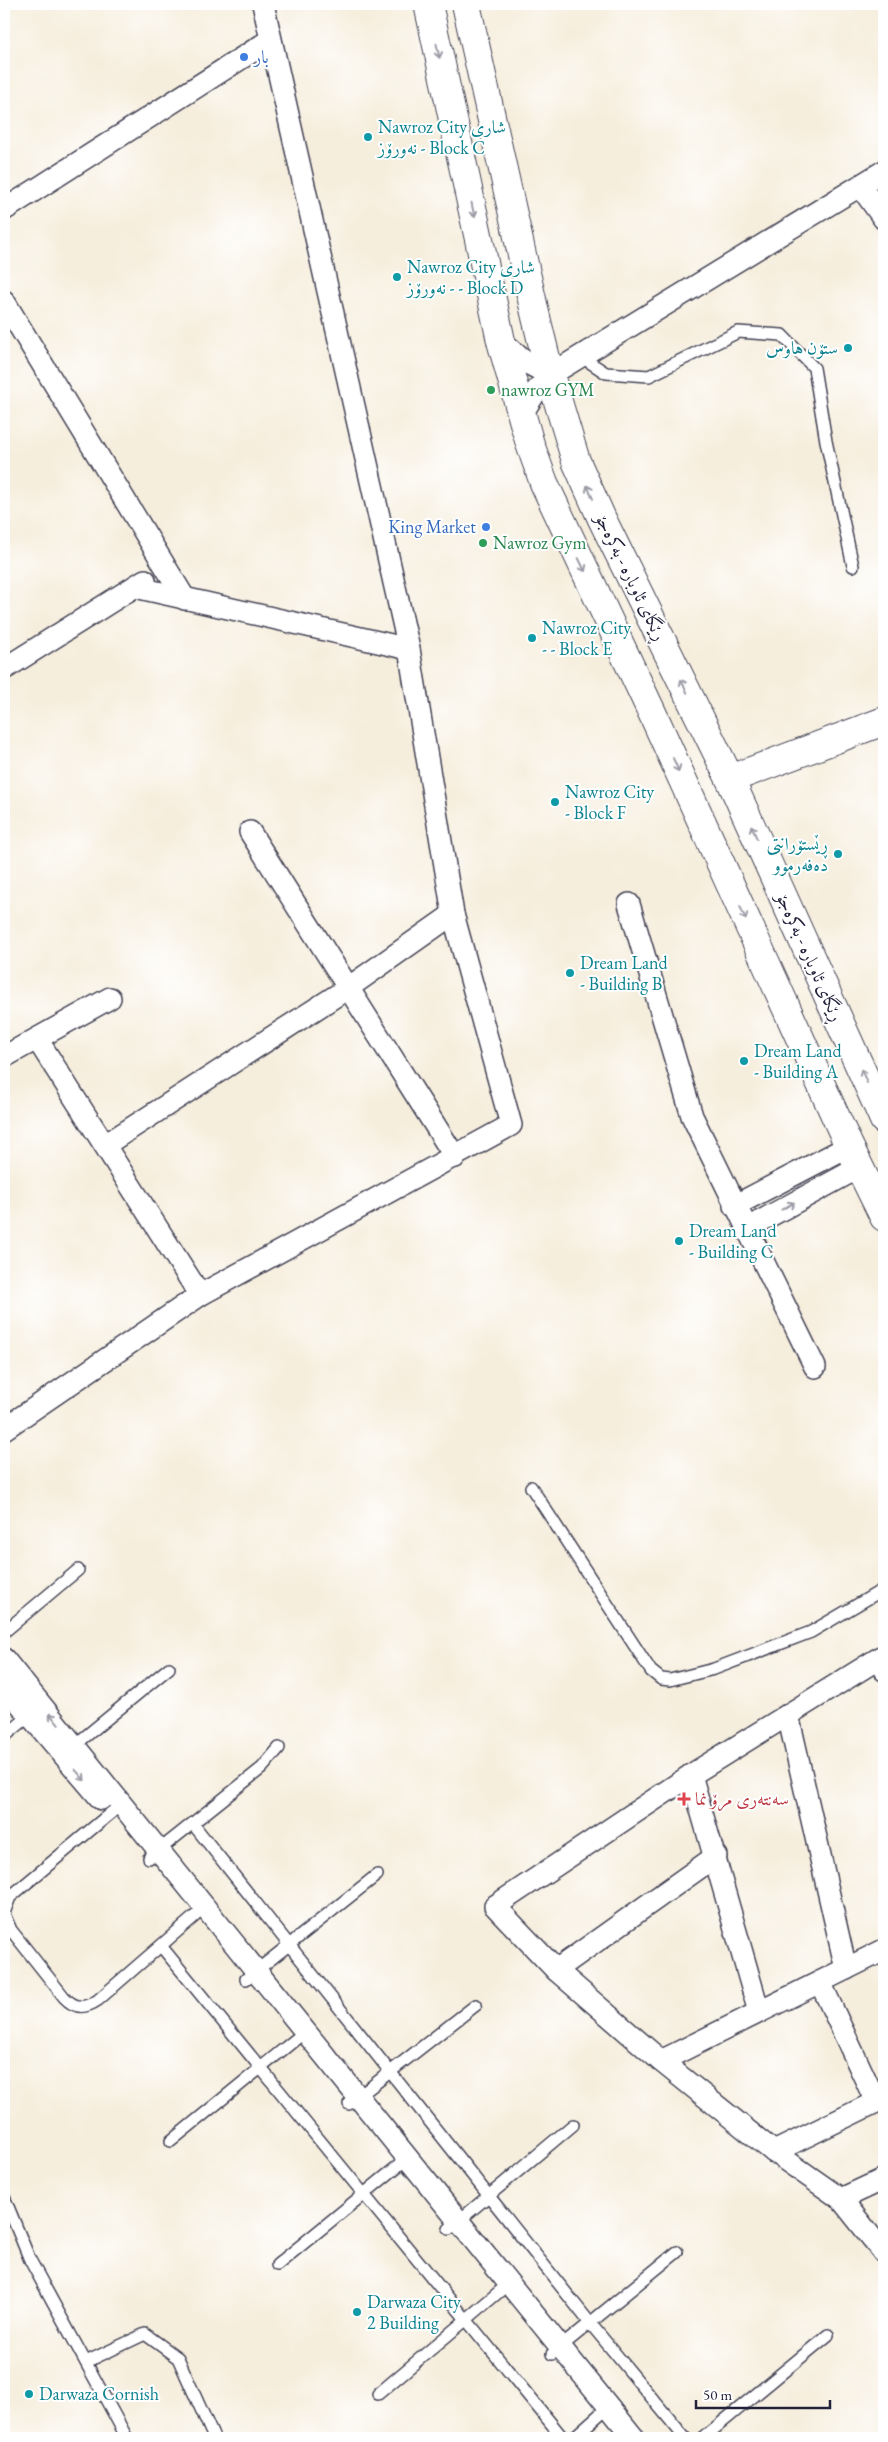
<svg xmlns="http://www.w3.org/2000/svg" width="888" height="2442" viewBox="0 0 888 2442" font-family="'EB Garamond',Amiri,serif">
	<style>
		.lines { fill: none; stroke-linecap: round; stroke-linejoin: round }
		.lane-casing { stroke: #424153; stroke-width: 14 }
		.street-casing { stroke: #424153; stroke-width: 24 }
		.secondary-casing { stroke: #424153; stroke-width: 30 }
		.lane { stroke: #fff; stroke-width: 11 }
		.street { stroke: #fff; stroke-width: 21 }
		.secondary { stroke: #fff; stroke-width: 28 }
		.oneway { stroke: #9c9ca7 }
		.shop-dot { fill: #3f7fe0; stroke: #fff; stroke-width: 2 }
		.culture-dot { fill: #0f9aa8; stroke: #fff; stroke-width: 2 }
		.leisure-dot { fill: #2e9e5b; stroke: #fff; stroke-width: 2 }
		.health-dot { fill: #e0444e; stroke: #fff; stroke-width: 2 }
		.labels { text-anchor: middle; stroke-width: 4; stroke-linejoin: round; paint-order: stroke }
		.shop-label { font-size: 18px; fill: #366cbe; stroke: #fff; text-anchor: start }
		.culture-label { font-size: 18px; fill: #0d838f; stroke: #fff; text-anchor: start }
		.leisure-label { font-size: 18px; fill: #27864d; stroke: #fff; text-anchor: start }
		.street-label { font-size: 18px; fill: #22223b; stroke: #fff }
		.health-label { font-size: 18px; fill: #be3a42; stroke: #fff; text-anchor: start }
	</style>
	<rect width="100%" height="100%" fill="#fff"/>
	<filter id="ink" filterUnits="userSpaceOnUse"><feTurbulence type="fractalNoise" baseFrequency=".02" numOctaves="2"/><feDisplacementMap in="SourceGraphic" scale="10" xChannelSelector="R" yChannelSelector="G"/><feConvolveMatrix kernelMatrix="1 2 1 2 8 2 1 2 1" color-interpolation-filters="sRGB"/></filter>
	<filter id="wash" filterUnits="userSpaceOnUse"><feTurbulence type="fractalNoise" baseFrequency=".0096" numOctaves="4" result="noise"/><feDisplacementMap in="SourceGraphic" scale="20" xChannelSelector="R" yChannelSelector="G"/><feGaussianBlur stdDeviation="1.12" result="paint"/><feColorMatrix in="noise" values="0 0 0 0 0 0 0 0 0 0 0 0 0 0 0 0 0 1.4 0 .05"/><feComposite in="paint" operator="in"/></filter>
	<g filter="url(#wash)">
		<rect width="100%" height="100%" fill="#f6eedd"/>
	</g>
	<g filter="url(#ink)">
		<g class="lines">
			<g class="lane-casing">
				<g id="lane">
					<polyline points="580,356 606,373 649,376 738,332 782,335 814,368 826,441 853,566"/>
					<polyline points="531,1487 651,1671 661,1679 670,1680 714,1669 811,1632 884,1589"/>
					<polyline points="4,1632 78,1570"/>
					<polyline points="4,1737 29,1716"/>
					<polyline points="75,1745 169,1668"/>
					<polyline points="193,1824 590,2323 685,2438"/>
					<polyline points="149,1858 262,1768 279,1748"/>
					<polyline points="4,1913 10,1897 112,1812"/>
					<path d="M4 1914 11 1930 64 1997C75 2009 85 2009 98 2000L195 1916"/>
					<polyline points="161,1946 563,2438"/>
					<polyline points="246,1979 377,1875"/>
					<polyline points="349,2104 476,2005"/>
					<polyline points="171,2141 296,2039"/>
					<polyline points="4,2197 30,2260 127,2438"/>
					<polyline points="449,2229 573,2125"/>
					<polyline points="277,2265 398,2166"/>
					<polyline points="552,2354 677,2252"/>
					<polyline points="86,2362 145,2334 178,2358 214,2438"/>
					<polyline points="378,2394 500,2291"/>
					<polyline points="573,2438 600,2414"/>
					<polyline points="703,2438 828,2335"/>
				</g>
			</g>
			<g class="street-casing">
				<g id="street">
					<polyline points="861,187 884,219"/>
					<polyline points="4,210 270,40"/>
					<polyline points="4,301 185,599"/>
					<polyline points="501,341 529,364 550,375"/>
					<polyline points="521,415 537,390 550,375 884,171"/>
					<polyline points="135,587 409,649"/>
					<polyline points="4,669 145,580"/>
					<polyline points="250,832 455,1157"/>
					<polyline points="629,904 692,1116 815,1367"/>
					<polyline points="37,1039 200,1295"/>
					<polyline points="4,1057 110,998"/>
					<polyline points="105,1145 348,988 453,914"/>
					<polyline points="734,1206 849,1146"/>
					<polyline points="746,1229 860,1167"/>
					<polyline points="4,1429 200,1295 511,1125 453,914 409,649 263,4"/>
					<polyline points="4,1659 634,2438"/>
					<polyline points="884,1670 881,1657 691,1775 495,1906 556,1970 661,2061 774,2152 841,2199 884,2253"/>
					<polyline points="4,1685 101,1799"/>
					<polyline points="788,1715 846,1969"/>
					<polyline points="691,1775 759,2012"/>
					<polyline points="556,1970 716,1856"/>
					<polyline points="820,1982 876,2102"/>
					<polyline points="661,2061 884,1950"/>
					<polyline points="774,2152 884,2098"/>
					<polyline points="841,2199 884,2179"/>
				</g>
			</g>
			<g class="secondary-casing">
				<g id="secondary">
					<polyline points="428,4 501,341 530,444 544,483 656,721 849,1146 884,1217"/>
					<polyline points="466,4 535,313 550,375 576,461 602,519 730,779 884,1120"/>
					<polyline points="730,779 884,721"/>
				</g>
			</g>
			<use href="#lane" class="lane"/>
			<use href="#street" class="street"/>
			<use href="#secondary" class="secondary"/>
		</g>
		<defs><path id="oneway-shaft" d="M-6 0H5M1.5-3L5.5 0L1.5 3" fill="none" stroke-width="1.6" stroke-linecap="round" stroke-linejoin="round" transform="scale(1.25)"/></defs>
		<g class="oneway">
			<use href="#oneway-shaft" transform="translate(438 51) rotate(78)"/>
			<use href="#oneway-shaft" transform="translate(473 210) rotate(78)"/>
			<use href="#oneway-shaft" transform="translate(590 492) rotate(-114)"/>
			<use href="#oneway-shaft" transform="translate(582 565) rotate(64)"/>
			<use href="#oneway-shaft" transform="translate(684 686) rotate(-116)"/>
			<use href="#oneway-shaft" transform="translate(676 765) rotate(66)"/>
			<use href="#oneway-shaft" transform="translate(754 832) rotate(-114)"/>
			<use href="#oneway-shaft" transform="translate(743 913) rotate(66)"/>
			<use href="#oneway-shaft" transform="translate(864 1076) rotate(-114)"/>
			<use href="#oneway-shaft" transform="translate(788 1206) rotate(-29)"/>
			<use href="#oneway-shaft" transform="translate(54 1719) rotate(-129)"/>
			<use href="#oneway-shaft" transform="translate(80 1775) rotate(49)"/>
		</g>
	</g>
	<g class="shop-dot">
		<circle cx="244" cy="57" r="5"/>
		<circle cx="486" cy="527" r="5"/>
	</g>
	<g class="culture-dot">
		<circle cx="368" cy="137" r="5"/>
		<circle cx="397" cy="277" r="5"/>
		<circle cx="848" cy="348" r="5"/>
		<circle cx="532" cy="638" r="5"/>
		<circle cx="555" cy="802" r="5"/>
		<circle cx="838" cy="854" r="5"/>
		<circle cx="570" cy="973" r="5"/>
		<circle cx="744" cy="1061" r="5"/>
		<circle cx="679" cy="1241" r="5"/>
		<circle cx="357" cy="2312" r="5"/>
		<circle cx="29" cy="2394" r="5"/>
	</g>
	<g class="leisure-dot">
		<circle cx="491" cy="390" r="5"/>
		<circle cx="483" cy="543" r="5"/>
	</g>
	<path class="health-dot" d="M681.5 1791.5h5v5h5v5h-5v5h-5v-5h-5v-5h5z"/>
	<g class="labels">
		<g class="shop-label">
			<text x="254" y="63">بار</text>
			<text x="476" y="533" text-anchor="end">King Market</text>
		</g>
		<g class="culture-label">
			<text x="378" y="133">Nawroz City شاری<tspan x="378" dy="21">نەورۆز - Block C</tspan></text>
			<text x="407" y="273">Nawroz City شاری<tspan x="407" dy="21">نەورۆز - - Block D</tspan></text>
			<text x="838" y="354" text-anchor="end">ستۆن هاوس</text>
			<text x="542" y="634">Nawroz City<tspan x="542" dy="21">- - Block E</tspan></text>
			<text x="565" y="798">Nawroz City<tspan x="565" dy="21">- Block F</tspan></text>
			<text x="828" y="850" text-anchor="end">ڕێستۆرانتی<tspan x="828" dy="21">دەفەرموو</tspan></text>
			<text x="580" y="969">Dream Land<tspan x="580" dy="21">- Building B</tspan></text>
			<text x="754" y="1057">Dream Land<tspan x="754" dy="21">- Building A</tspan></text>
			<text x="689" y="1237">Dream Land<tspan x="689" dy="21">- Building C</tspan></text>
			<text x="367" y="2308">Darwaza City<tspan x="367" dy="21">2 Building</tspan></text>
			<text x="39" y="2400">Darwaza Cornish</text>
		</g>
		<g class="leisure-label">
			<text x="501" y="396">nawroz GYM</text>
			<text x="493" y="549">Nawroz Gym</text>
		</g>
		<g class="street-label">
			<text transform="translate(631 577) rotate(64)" y="6">ڕێگای ئاوبارە - بەکرەجۆ</text>
			<text transform="translate(810 957) rotate(66)" y="6">ڕێگای ئاوبارە - بەکرەجۆ</text>
		</g>
		<g class="health-label">
			<text x="695" y="1805">سەنتەرى مرۆ نما</text>
		</g>
	</g>
	<rect width="888" height="2442" fill="none" stroke="#fff" stroke-width="20"/>
	<path d="M696 2400v8h134v-8" fill="none" stroke="#22223b" stroke-width="2.5"/>
	<text x="703" y="2400" font-size="15" fill="#22223b" stroke="#ffffff" stroke-width="4" paint-order="stroke">50 m</text>
</svg>
